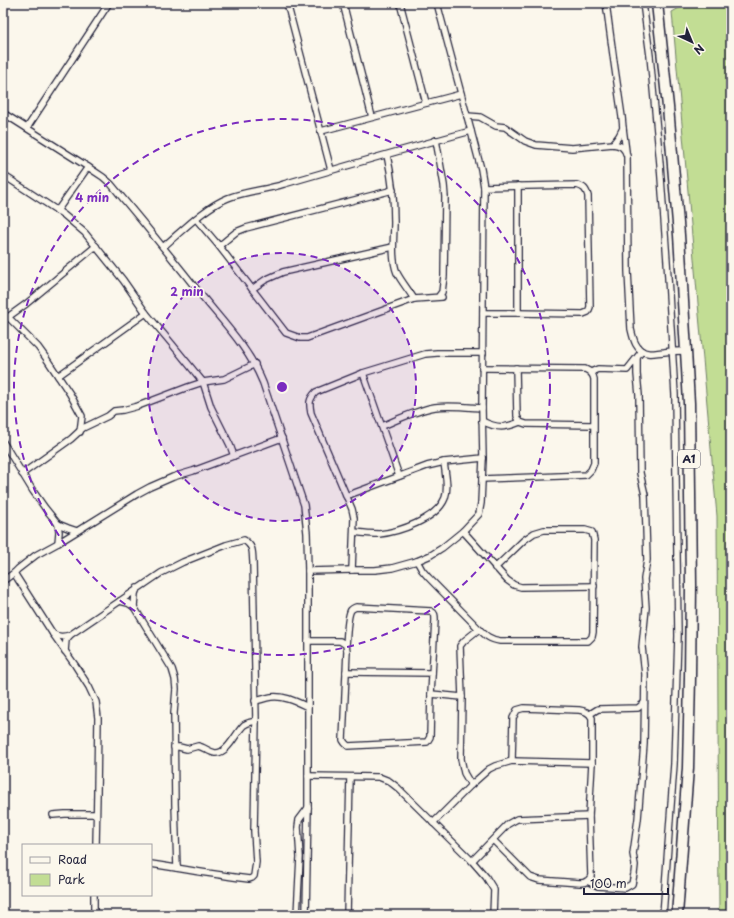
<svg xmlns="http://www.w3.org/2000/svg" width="734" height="918" viewBox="0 0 734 918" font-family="'Playpen Sans',sans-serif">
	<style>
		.green { fill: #c2dd94; stroke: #728068 }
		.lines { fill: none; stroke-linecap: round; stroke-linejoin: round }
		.street-casing { stroke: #22223b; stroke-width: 8 }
		.highway-casing { stroke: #22223b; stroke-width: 13 }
		.street { stroke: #fbf7ec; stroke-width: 5.5 }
		.highway { stroke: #fbf7ec; stroke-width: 10 }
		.ring { fill: none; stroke: #7b2cbf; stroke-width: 2; stroke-dasharray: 7 5 }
		.labels { text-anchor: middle; stroke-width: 3.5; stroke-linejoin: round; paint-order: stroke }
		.shield { fill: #fbf7ec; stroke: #636270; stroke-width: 1 }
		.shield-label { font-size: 11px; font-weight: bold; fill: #22223b }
		.centre { fill: #7b2cbf; stroke: #fbf7ec; stroke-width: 2 }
		.ring-label { font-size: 12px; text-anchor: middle; font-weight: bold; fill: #7b2cbf; stroke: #fbf7ec; stroke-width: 3.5; stroke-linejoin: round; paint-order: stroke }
	</style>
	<rect width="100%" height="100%" fill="#fbf7ec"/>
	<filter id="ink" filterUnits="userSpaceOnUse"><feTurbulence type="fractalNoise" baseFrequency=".025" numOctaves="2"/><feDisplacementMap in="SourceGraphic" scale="8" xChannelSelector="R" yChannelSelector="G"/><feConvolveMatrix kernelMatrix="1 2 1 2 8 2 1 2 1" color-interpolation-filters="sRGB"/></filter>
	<g filter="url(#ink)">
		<polygon class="green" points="688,3 731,3 731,915 719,915 717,516 672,12"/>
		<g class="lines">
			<g class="street-casing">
				<g id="street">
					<polyline points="287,3 331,170"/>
					<polyline points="343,3 372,117"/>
					<polyline points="400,3 426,103"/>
					<polyline points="606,3 614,62 622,117 623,128 619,136 613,144"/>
					<polyline points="643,3 650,56 660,164 667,261 675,395 678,636 674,764 663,915"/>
					<path d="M3 113 88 167 103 177 111 184C142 221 172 258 202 296 224 323 250 350 263 383L304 505 307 533 308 571V808L306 915"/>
					<path d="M467 116 480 117 496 126 505 127 525 141 536 145 572 148 613 144C621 145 625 148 627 156L628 271 631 329C633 338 636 352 648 353 653 354 659 352 664 352 672 351 679 351 686 351"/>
					<polyline points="27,128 109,3"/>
					<polyline points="623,128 626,151"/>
					<polyline points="321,131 461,94"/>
					<path d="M387 155C392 177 394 198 394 222 394 238 391 258 397 273 401 281 410 292 414 299"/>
					<polyline points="3,175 64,215 85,233 123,280 146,313 172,344 203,382 211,407 230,445 234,456"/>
					<polyline points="57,211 88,167"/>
					<polyline points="196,219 219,246 286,333 300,338 307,338 414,299 442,297 439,296 442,292 444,276 445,197 444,185 436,140"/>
					<polyline points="219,246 236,232 246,228 393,190"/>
					<path d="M163 247C182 231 205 207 228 198 246 191 266 190 284 184 346 166 408 148 471 131"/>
					<polyline points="252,289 265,280 283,272 393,247"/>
					<path d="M483 313H518L583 314 588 312 590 307 588 196C586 189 584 187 577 185L484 187"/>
					<polyline points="518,313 518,186"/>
					<polyline points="3,315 8,317 38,347 46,358 70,394 82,416 80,432"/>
					<polyline points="8,317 26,304 96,246"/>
					<polyline points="516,368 517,416 520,422 526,424 593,425"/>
					<polyline points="591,372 598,369 627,370 642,351"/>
					<polyline points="363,373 399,476"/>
					<polyline points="58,376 146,313"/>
					<path d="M482 421C498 429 505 428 520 422"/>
					<path d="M382 426C399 419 417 410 435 407 450 405 467 407 482 408"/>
					<polyline points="3,442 33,491 45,508 58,524 68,528 77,531"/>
					<polyline points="22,474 71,439 83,428 108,416 114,411 123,410 138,406 188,387 203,382 224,379 255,364"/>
					<path d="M482 479 586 475 591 470 594 463V379C593 374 590 371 585 369L482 368"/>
					<polyline points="346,496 427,466 444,462 483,458"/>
					<polyline points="463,531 507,580 514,585 521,587 594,586"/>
					<path d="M354 532C362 533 371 534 379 534 399 532 437 519 445 498 449 487 445 473 444 462"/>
					<polyline points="58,543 59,532 58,524"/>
					<path d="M417 561 422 570 428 577 479 629C486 636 489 639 500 641H588L592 637 593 632 594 540 592 532 585 530H544L534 533 524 540 495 568"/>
					<path d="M352 570 354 518 352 509 311 413C309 403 309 399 316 392L363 373 425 354 437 353H483"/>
					<polyline points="308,571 352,570 375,570 392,568 417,561 431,555 442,548 463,531 479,514 481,503 483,458 482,408 484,187 481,169 471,131 467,116 437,3"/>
					<polyline points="14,573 53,634 75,665 89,687 96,702 98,718 97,793 96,845"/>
					<polyline points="3,581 14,573 18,569 36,555 58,543 137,494 150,487 173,477 193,471 282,438"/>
					<polyline points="120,601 128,603 134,607 172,669 175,679 176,689 174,713 175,804 177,868"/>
					<polyline points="134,607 135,594 137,588"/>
					<path d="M53 634C59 637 63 637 70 635L161 573 183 562 226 545 244 540C254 547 252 551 253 562L256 721 254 831 256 862 254 876 252 878 249 879C216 875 184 869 151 864"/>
					<path d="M308 641H340L346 645 347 651 343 740 345 743 348 746 427 742 430 737 431 694 435 620C435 615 435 613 431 611L356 607C354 608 353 608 351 610 347 616 347 637 346 645"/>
					<polyline points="65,651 66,640 70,635"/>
					<polyline points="346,672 432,673"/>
					<polyline points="431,694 462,697"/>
					<path d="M255 701C260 700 265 698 271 697 283 695 297 702 308 707"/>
					<polyline points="590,714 598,709 638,708 644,703"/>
					<path d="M174 747H179L187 749 198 746C204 747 209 752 215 753 228 754 236 732 244 725 248 722 252 722 256 721"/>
					<polyline points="308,776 379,777 389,781 398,788 472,861 486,877 494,890 493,915"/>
					<polyline points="471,785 464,773 461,759 462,697 460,646 464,641 479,629"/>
					<polyline points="53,815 65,814 96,814"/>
					<polyline points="433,823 471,785 489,769 495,766 512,761 592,763"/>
					<path d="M493 840 530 877 539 880 580 883C585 883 589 881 591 876L589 816 592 763V718C589 712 585 711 579 710L524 708 517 710 513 718 512 761"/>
					<polyline points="472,861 508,824 517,819 589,816"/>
					<polyline points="587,881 598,886 625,888 632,884 634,874 635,865 633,854 638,819 644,744 645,674 642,647 646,608 644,579 647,560 645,495 640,473 639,395 637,374 637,359"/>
					<polyline points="94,915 94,895"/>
					<polyline points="297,915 300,857 298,827 299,820 308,808"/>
					<polyline points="347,915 350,777"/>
				</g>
			</g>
			<g class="highway-casing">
				<polyline id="highway" points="657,3 668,107 679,235 686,351 689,403 691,585 690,677 688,768 677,915"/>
			</g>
			<use href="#street" class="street"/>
			<use href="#highway" class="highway"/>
		</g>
	</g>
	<circle cx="282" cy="387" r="134" fill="#7b2cbf" fill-opacity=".12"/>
	<g class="ring">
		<circle cx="282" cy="387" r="134"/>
		<circle cx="282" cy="387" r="268"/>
	</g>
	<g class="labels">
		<rect class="shield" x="678" y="450" width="22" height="18" rx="3"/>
		<g class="shield-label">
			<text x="689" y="463">A1</text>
		</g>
	</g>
	<circle cx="282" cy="387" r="6" class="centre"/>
	<g class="ring-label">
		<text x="92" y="202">4 min</text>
		<text x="187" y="296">2 min</text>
	</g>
	<rect width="734" height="918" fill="none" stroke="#fbf7ec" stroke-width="16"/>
	<rect x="8" y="8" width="718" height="902" fill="none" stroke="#22223b" stroke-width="1.5" filter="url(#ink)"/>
	<rect x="22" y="844" width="130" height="52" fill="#fbf7ec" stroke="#a4a2a5"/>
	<rect x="30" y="857" width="20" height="6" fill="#fbf7ec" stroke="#a4a2a5"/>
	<text x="58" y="864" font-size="12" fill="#22223b">Road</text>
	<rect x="30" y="874" width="20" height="12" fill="#c2dd94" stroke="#a4a2a5"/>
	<text x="58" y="884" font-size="12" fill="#22223b">Park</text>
	<g transform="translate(692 42) rotate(136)" stroke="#fbf7ec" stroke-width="3" paint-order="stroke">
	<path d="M0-3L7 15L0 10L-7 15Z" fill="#22223b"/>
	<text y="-6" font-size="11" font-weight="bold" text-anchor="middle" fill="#22223b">N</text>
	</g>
	<path d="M584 888v6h84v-6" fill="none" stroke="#22223b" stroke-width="2"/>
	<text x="590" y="888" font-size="12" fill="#22223b" stroke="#fbf7ec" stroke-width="3" paint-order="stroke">100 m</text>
</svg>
